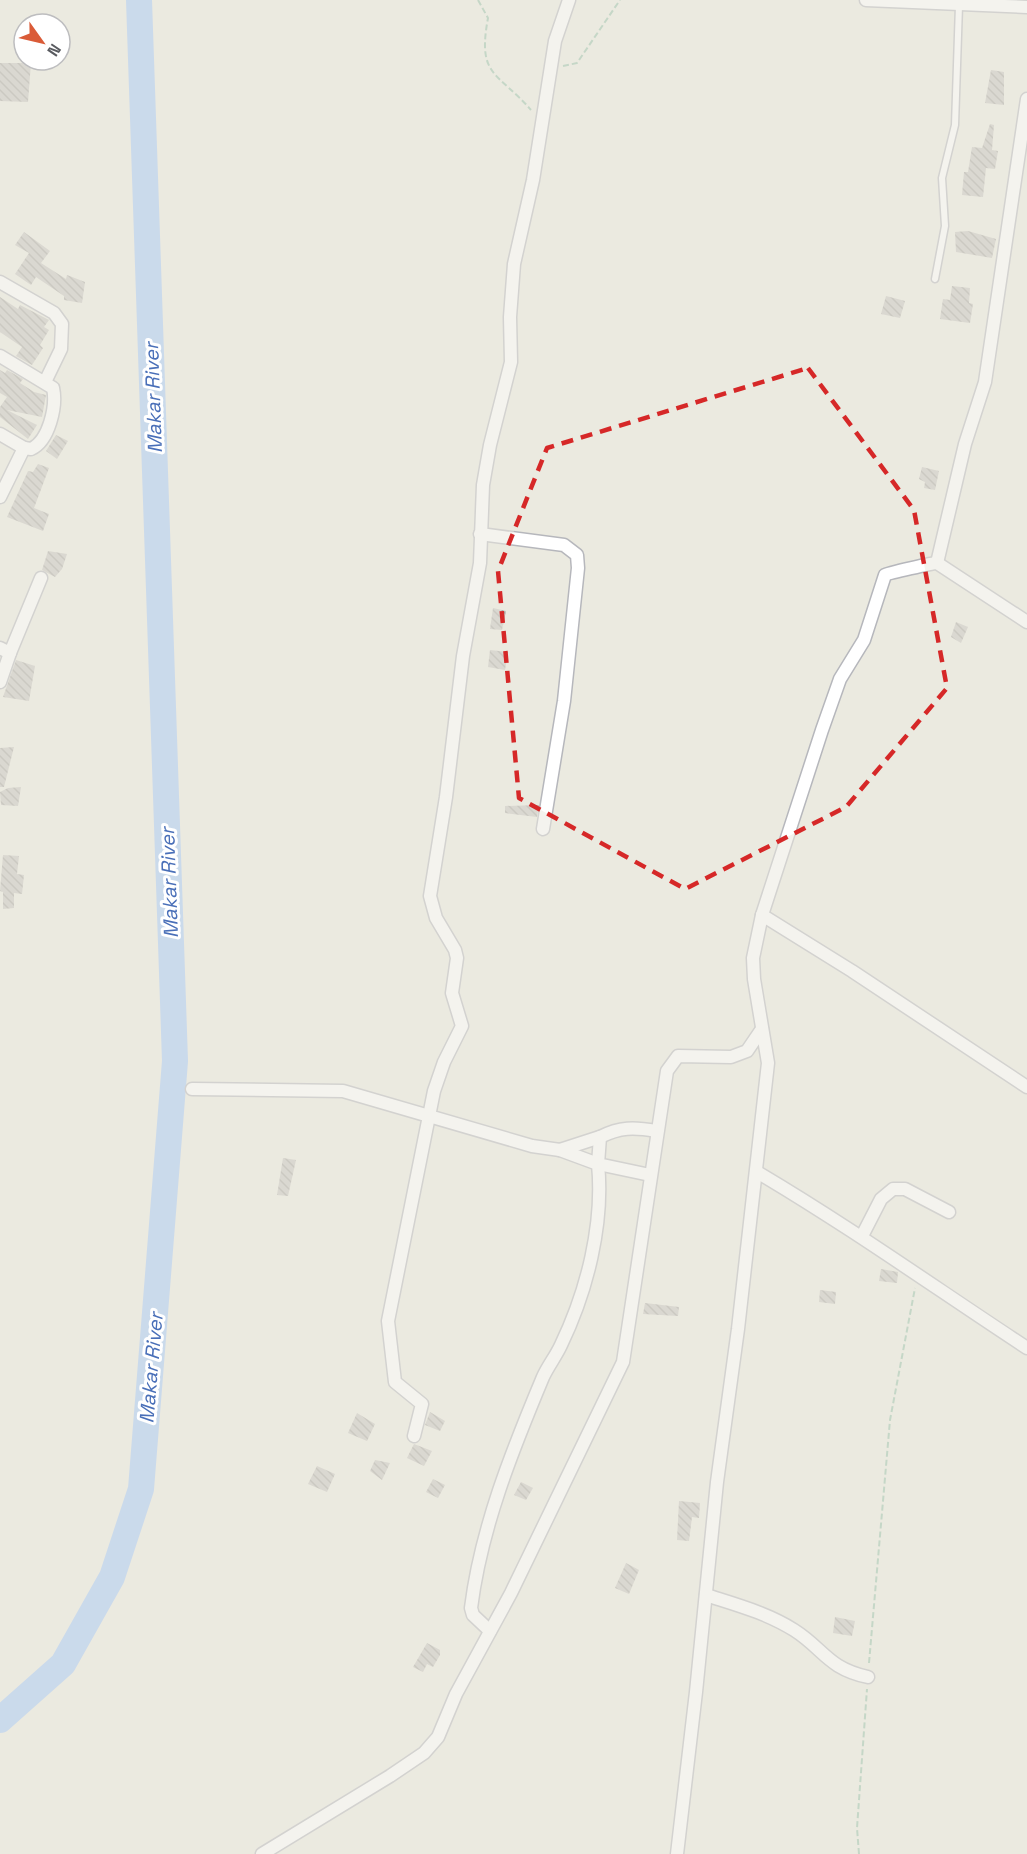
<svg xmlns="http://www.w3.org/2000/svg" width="1027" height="1854" viewBox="0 0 1027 1854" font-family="'Space Grotesk',sans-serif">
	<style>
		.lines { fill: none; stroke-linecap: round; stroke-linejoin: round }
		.river { stroke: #a3c7f8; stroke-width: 26 }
		.building { fill: url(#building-back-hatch) }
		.lane-casing { stroke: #b6b7bc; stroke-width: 9 }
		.street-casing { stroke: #b6b7bc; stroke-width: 15 }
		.path { stroke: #98c1a9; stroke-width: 2; stroke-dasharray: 6 3; stroke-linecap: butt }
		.lane { stroke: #fff; stroke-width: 6 }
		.street { stroke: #fff; stroke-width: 12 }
		.marked { fill: none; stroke: #d62828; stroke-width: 4.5; stroke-dasharray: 12 8; stroke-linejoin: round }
		.labels { text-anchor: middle; stroke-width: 6; stroke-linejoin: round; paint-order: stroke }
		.water-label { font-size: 20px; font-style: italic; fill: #496fb8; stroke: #fff }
	</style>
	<defs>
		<pattern id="building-back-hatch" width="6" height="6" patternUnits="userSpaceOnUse" patternTransform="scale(1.5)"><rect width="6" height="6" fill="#c6c4be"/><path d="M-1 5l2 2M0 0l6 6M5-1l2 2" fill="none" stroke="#a4a29e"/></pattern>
	</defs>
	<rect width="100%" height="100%" fill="#ebeae0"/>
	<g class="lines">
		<polyline class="river" points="0,1720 63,1664 112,1577 141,1489 175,1061 139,0"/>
	</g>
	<g class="building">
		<polygon points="0,63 31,63 28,102 0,101"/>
		<polygon points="991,70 1004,72 1004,105 985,103"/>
		<polygon points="990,124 994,125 992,150 998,151 995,169 986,168 983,197 962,195 964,172 968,172 972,147 982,148"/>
		<polygon points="968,231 996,239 992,258 956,252 955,232"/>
		<polygon points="24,232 50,251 41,263 66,279 67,275 85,282 82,303 64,300 64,296 36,277 31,285 15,274 29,253 15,245"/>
		<polygon points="952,286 970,288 969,303 973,304 970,323 940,319 943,299 950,300"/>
		<polygon points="886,296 905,301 900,318 881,314"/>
		<polygon points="0,297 18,309 20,305 49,320 44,327 49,330 40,345 43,348 32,365 16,356 22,347 0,332"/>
		<polygon points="0,370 5,373 7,370 23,379 20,383 34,392 46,395 42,417 7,410 37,425 28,439 0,417 0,407 7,397 0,393"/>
		<polygon points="56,435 68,441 57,459 46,451"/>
		<polygon points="38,464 49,468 34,508 49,514 43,531 7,517 28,471 33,472"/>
		<polygon points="922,467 939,471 935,490 924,488 925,482 919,479"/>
		<polygon points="48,551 67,554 62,569 55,577 42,570"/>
		<polygon points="493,608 506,611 502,630 490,629"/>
		<polygon points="956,622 968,627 961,643 951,637"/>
		<polygon points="490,650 508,652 505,670 488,667"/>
		<polygon points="16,660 35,666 29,701 3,697"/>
		<polygon points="14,747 4,787 0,787 0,748"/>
		<polygon points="21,787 18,806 1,805 0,792 8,788"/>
		<polygon points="539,805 537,817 505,813 505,806"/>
		<polygon points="3,855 19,856 17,874 24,875 22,894 14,893 14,908 3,909 3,892 0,891"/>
		<polygon points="283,1158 296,1160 288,1196 277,1195"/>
		<polygon points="881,1269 898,1272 897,1283 879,1281"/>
		<polygon points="820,1290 836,1292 835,1304 819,1302"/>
		<polygon points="645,1303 679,1307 678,1316 643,1314"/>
		<polygon points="430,1412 445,1421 440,1431 425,1425"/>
		<polygon points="357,1413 375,1424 367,1441 348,1433"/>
		<polygon points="414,1444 432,1451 424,1466 407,1458"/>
		<polygon points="375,1460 390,1463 382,1480 370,1471"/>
		<polygon points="317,1466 335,1474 327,1492 308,1484"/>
		<polygon points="433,1479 445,1485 438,1498 426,1492"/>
		<polygon points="521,1482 533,1488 526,1500 514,1495"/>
		<polygon points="679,1501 700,1503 699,1518 692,1517 689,1541 677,1540"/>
		<polygon points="626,1563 639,1570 629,1594 615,1588"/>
		<polygon points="835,1617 855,1621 852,1636 833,1633"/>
		<polygon points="427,1643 440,1650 440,1655 433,1667 427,1664 423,1672 413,1667"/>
	</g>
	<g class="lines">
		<g class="lane-casing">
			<polyline id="lane" points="935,279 945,226 942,178 955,125 959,5"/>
		</g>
		<g class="street-casing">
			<g id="street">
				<polyline points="866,0 1027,7"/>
				<polyline points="0,282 54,313 62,324 61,349 45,382"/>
				<path d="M0 356 53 388C57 406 49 441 31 449L24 448"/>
				<polyline points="0,434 24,448 0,497"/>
				<polyline points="480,534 564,545 577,555 578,568 564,701 543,829"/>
				<polyline points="937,563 965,444 985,382 1027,99"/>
				<polyline points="0,648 10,653 41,578"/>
				<polyline points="0,682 10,653"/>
				<polyline points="762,915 852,971 1027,1087"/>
				<path d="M192 1089 343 1091 532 1146 560 1150 598 1164C604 1224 587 1291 561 1345 556 1356 548 1366 543 1377 512 1451 481 1528 471 1608L473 1615 490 1631"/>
				<polyline points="560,1150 600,1137"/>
				<path d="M757 1172C850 1227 937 1289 1027 1348"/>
				<path d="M650 1175 598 1164 600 1137C620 1127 634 1127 656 1131"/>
				<polyline points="862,1236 881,1199 893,1189 905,1189 949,1212"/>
				<polyline points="414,1436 422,1404 395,1382 388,1321 434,1091 444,1062 462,1026 452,993 457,958 455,950 436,918 430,896 446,797 463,656 480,563 483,485 490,445 511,362 510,317 514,264 533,180 555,41 569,0"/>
				<path d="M706 1595C737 1605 767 1613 794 1630 824 1649 827 1668 868 1677"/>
				<polyline points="262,1854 390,1776 424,1753 438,1737 456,1694 511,1593 623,1362 667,1071 678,1056 731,1057 747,1051 762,1029"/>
				<path d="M677 1854 696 1692 717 1482 738 1329 768 1063 754 979 753 958 762 915 822 730 840 679 864 640 885 575C888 573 933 563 937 563L1027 622"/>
			</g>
		</g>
		<g class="path">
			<path d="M478 0 488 18C477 77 497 71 531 110"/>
			<polyline points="563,66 577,63 620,0"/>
			<polyline points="869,1663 890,1420 915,1288"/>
			<polyline points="859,1854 857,1828 867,1689"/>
		</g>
		<use href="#lane" class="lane"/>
		<use href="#street" class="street"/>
	</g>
	<path d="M0 0H1027V1854H0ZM808 368 914 510 947 688 846 807 685 889 519 798 498 571 547 448Z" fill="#ebeae0" fill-opacity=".55" fill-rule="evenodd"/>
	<path class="marked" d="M808 368 914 510 947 688 846 807 685 889 519 798 498 571 547 448Z"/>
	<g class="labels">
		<g class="water-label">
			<text transform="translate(153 398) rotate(-92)" y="7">Makar River</text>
			<text transform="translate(169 883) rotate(-92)" y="7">Makar River</text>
			<text transform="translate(151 1368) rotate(-85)" y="7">Makar River</text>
		</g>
	</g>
	<g transform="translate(42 42) rotate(124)"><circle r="28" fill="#ffffff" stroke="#bdbdbf" stroke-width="1.5"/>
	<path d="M0-4.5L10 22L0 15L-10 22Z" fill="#da5b37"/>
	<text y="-9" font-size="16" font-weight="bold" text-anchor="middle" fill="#595b60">N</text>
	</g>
</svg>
